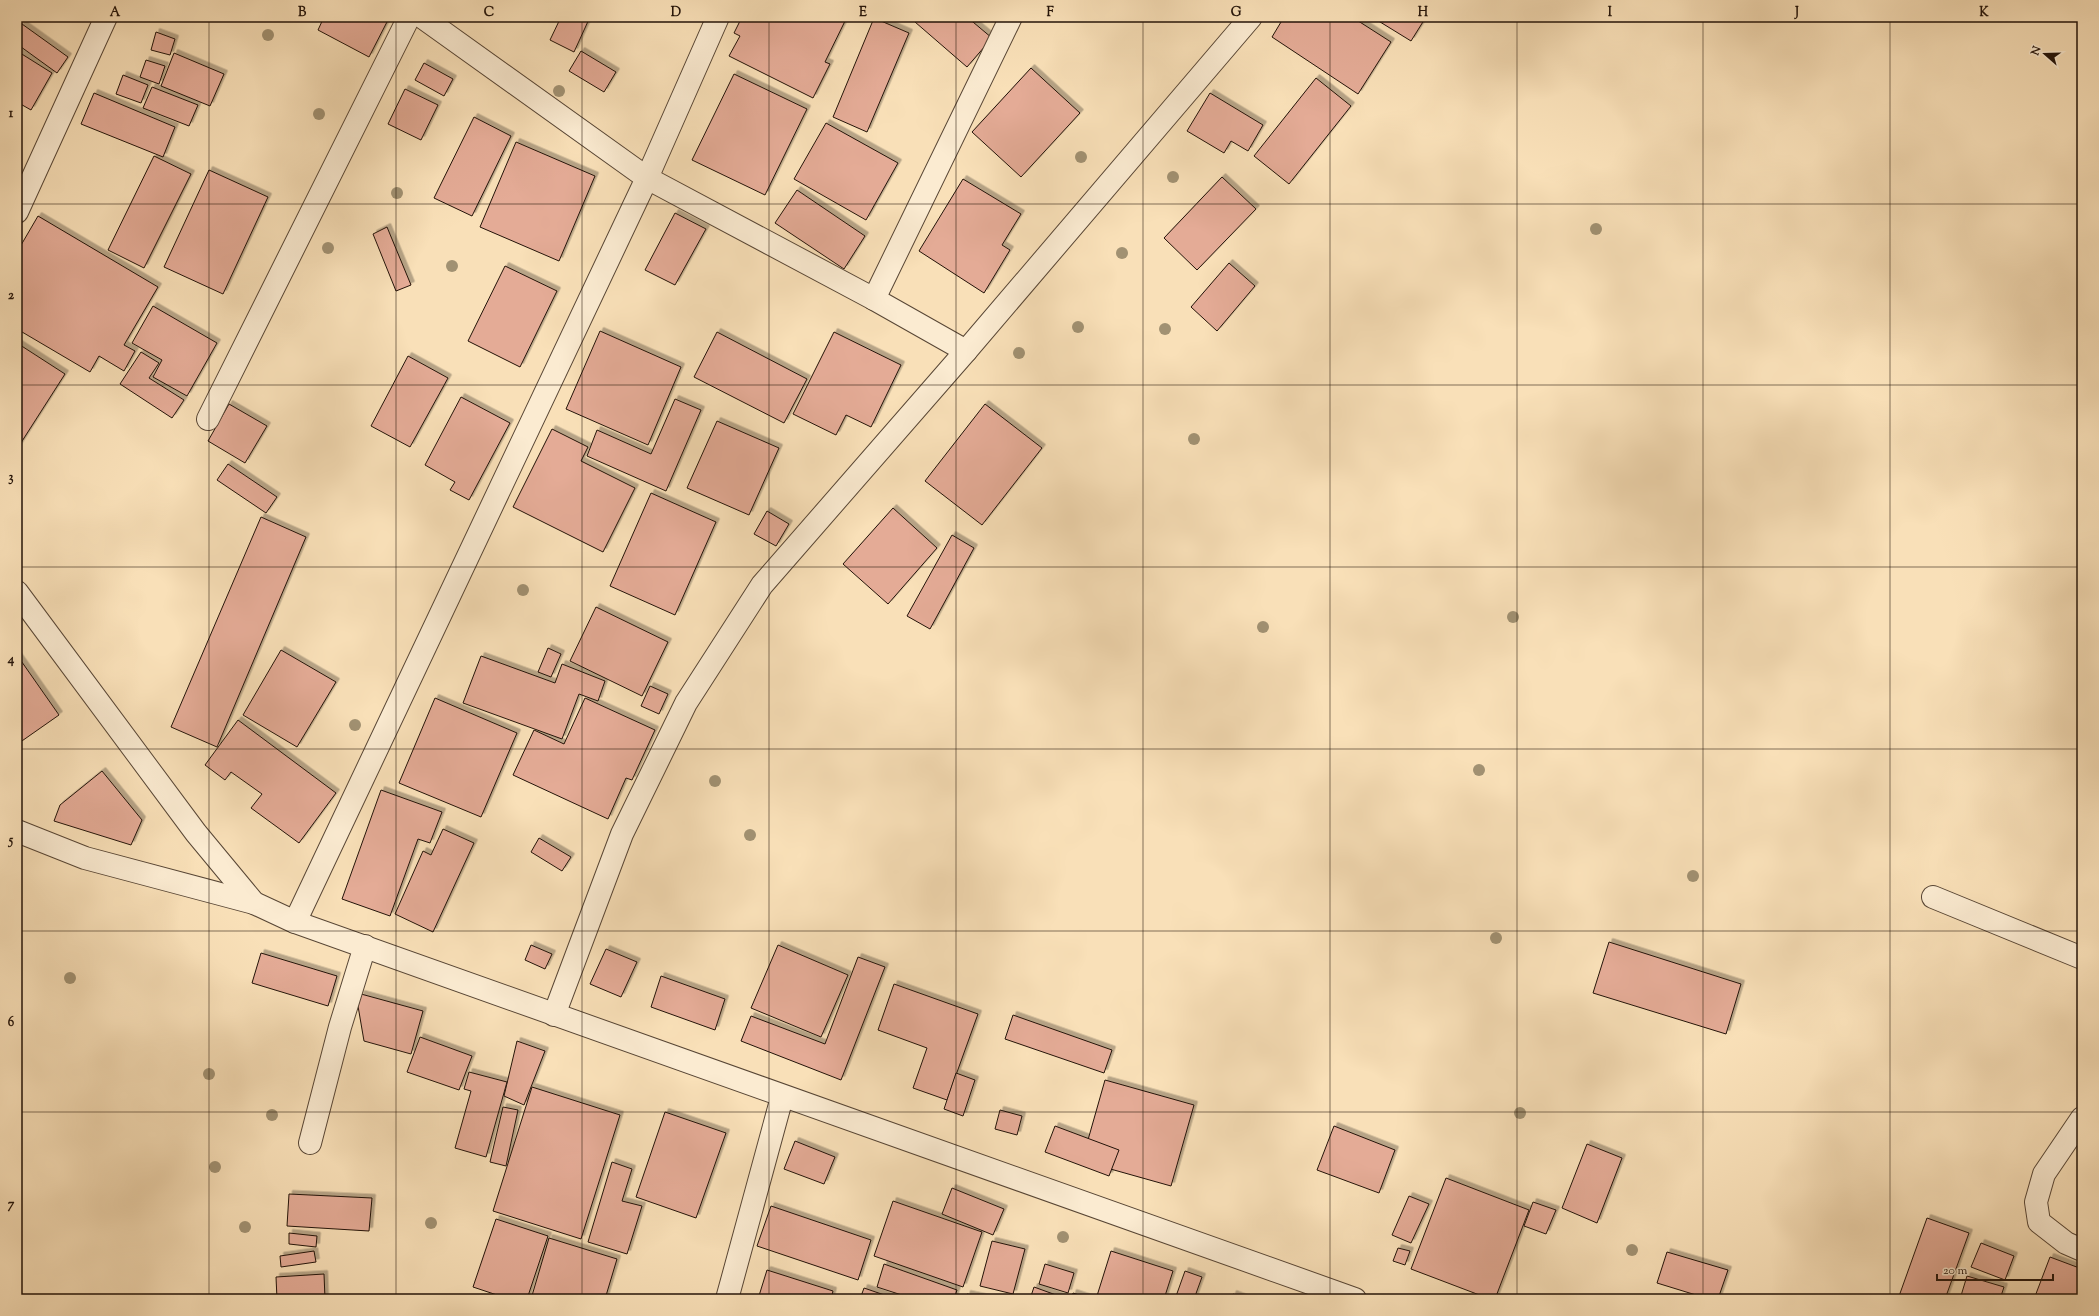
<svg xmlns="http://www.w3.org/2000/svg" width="2099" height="1316" viewBox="0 0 2099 1316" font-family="'Sorts Mill Goudy',serif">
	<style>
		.building { fill: #e4ab96; stroke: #231309; filter: url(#shadow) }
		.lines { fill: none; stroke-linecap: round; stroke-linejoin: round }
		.minor-casing { stroke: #584635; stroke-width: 24 }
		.tertiary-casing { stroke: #584635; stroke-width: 24 }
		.minor { stroke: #fbebd1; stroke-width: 22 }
		.tertiary { stroke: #fbebd1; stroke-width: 22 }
		.tree { fill: #a19172 }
		.grid { fill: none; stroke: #231309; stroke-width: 1; stroke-opacity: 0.55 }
		.neatline { fill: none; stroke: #231309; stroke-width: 1.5 }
		.grid-label { font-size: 13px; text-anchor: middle; font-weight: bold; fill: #231309 }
	</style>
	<defs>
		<filter id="shadow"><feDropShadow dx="3.5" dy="-3.5" stdDeviation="0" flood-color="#0004"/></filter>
	</defs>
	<rect width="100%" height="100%" fill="#f9e0b8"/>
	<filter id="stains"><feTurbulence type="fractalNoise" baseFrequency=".005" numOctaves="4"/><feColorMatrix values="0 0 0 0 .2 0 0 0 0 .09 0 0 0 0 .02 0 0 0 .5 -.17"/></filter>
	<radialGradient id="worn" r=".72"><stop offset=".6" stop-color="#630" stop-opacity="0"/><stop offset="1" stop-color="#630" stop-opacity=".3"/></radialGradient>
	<g class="building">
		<polygon points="324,17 388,17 389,18 369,57 318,30"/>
		<polygon points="561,17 590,17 574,52 550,40"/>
		<polygon points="742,17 847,17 825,62 830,64 813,98 729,56 740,36 734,33"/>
		<polygon points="919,17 967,17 992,38 967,67 915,22"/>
		<polygon points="1284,17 1352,17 1391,42 1358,94 1272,37"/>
		<polygon points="1372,17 1426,17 1411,41"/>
		<polygon points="874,18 909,33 867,132 833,117"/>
		<polygon points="22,24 68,57 57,73 17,44 17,32"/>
		<polygon points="156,32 175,39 170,55 151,50"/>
		<polygon points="17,51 52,73 31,110 17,102"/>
		<polygon points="581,51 616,72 604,92 569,71"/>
		<polygon points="174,53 224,74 210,106 161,86"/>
		<polygon points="146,60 165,66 159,84 140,77"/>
		<polygon points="424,63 453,79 444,96 415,80"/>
		<polygon points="1031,68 1080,113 1021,177 972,132"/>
		<polygon points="734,74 807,109 765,195 692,160"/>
		<polygon points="123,75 148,85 141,103 116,94"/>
		<polygon points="1316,78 1351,106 1289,184 1254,156"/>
		<polygon points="152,87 198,105 189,126 143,108"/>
		<polygon points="405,89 438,105 421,140 388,124"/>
		<polygon points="94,93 175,127 163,157 81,124"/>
		<polygon points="1210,93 1263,125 1248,151 1231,141 1224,153 1187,131"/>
		<polygon points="474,117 511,136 472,216 434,198"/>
		<polygon points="826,123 898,163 866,220 794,179"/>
		<polygon points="516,142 595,176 559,261 480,227"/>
		<polygon points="154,156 191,174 144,268 108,250"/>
		<polygon points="209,170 268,197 223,294 164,267"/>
		<polygon points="1222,177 1256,209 1197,270 1164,238"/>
		<polygon points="963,179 1021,214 1002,245 1010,250 984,293 919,251"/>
		<polygon points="797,190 865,236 844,269 775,223"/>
		<polygon points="675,213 706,229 675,285 645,270"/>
		<polygon points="38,216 158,287 124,345 135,351 124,371 99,356 90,372 17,329 17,252"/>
		<polygon points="387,227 411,285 396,291 373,234"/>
		<polygon points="1229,263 1255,286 1217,331 1191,307"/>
		<polygon points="505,266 557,291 520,367 468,341"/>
		<polygon points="153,306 217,343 187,396 153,377 162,360 132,343"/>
		<polygon points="600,331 681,367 648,445 566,409"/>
		<polygon points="717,332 807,379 784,423 694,377"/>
		<polygon points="834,332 901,365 871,427 846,415 836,435 793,414"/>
		<polygon points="17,343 65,374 17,449"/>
		<polygon points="141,352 159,363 149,378 184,400 172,418 120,384"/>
		<polygon points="408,356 448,378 410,447 371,426"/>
		<polygon points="461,397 510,423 469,500 450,490 455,482 425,465"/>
		<polygon points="675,399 701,410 666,491 587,456 597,430 651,454"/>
		<polygon points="229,404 267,426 245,463 208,441"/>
		<polygon points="985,404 1042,448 982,525 925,481"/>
		<polygon points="717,421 779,448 749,515 687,488"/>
		<polygon points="552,429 588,447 581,461 635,488 603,552 513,507"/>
		<polygon points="228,464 277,497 266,513 217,480"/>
		<polygon points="651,493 716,522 675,615 610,586"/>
		<polygon points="893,508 937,548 888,604 843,564"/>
		<polygon points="767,511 789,524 776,546 754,534"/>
		<polygon points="261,517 306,537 217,747 171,727"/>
		<polygon points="952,535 974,548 930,629 907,616"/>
		<polygon points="596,607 668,642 642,696 570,661"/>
		<polygon points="548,648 561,654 551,677 538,672"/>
		<polygon points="281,650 336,682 297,747 243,715"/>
		<polygon points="17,655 59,715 19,743 17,740"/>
		<polygon points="481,656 555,683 562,664 605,681 598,701 579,694 562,739 463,703"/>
		<polygon points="650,686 668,694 659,714 641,706"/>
		<polygon points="435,698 517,733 481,817 399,783"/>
		<polygon points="585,698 655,730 632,780 626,778 608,819 513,775 534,730 564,744"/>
		<polygon points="238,720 336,793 299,843 251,808 262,794 231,772 225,780 205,765"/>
		<polygon points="102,771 142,820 131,845 54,821 60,805"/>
		<polygon points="381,790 442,812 430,843 418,839 390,916 342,899"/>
		<polygon points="443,829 474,843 433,932 395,914 423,851 431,855"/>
		<polygon points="539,838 571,857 562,871 531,852"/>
		<polygon points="1609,942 1741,984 1726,1034 1593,993"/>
		<polygon points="531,945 552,954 545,969 525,960"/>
		<polygon points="778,945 848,975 821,1037 751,1008"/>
		<polygon points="606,949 637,962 621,997 590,984"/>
		<polygon points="261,953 337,976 328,1006 252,983"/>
		<polygon points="858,957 885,967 841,1080 741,1041 751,1016 825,1044"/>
		<polygon points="661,976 725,999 715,1030 651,1007"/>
		<polygon points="894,984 978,1014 947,1100 913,1088 927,1048 878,1030"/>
		<polygon points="361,994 423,1011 411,1054 364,1041 358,1006"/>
		<polygon points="1013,1015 1112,1050 1104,1073 1005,1039"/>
		<polygon points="420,1037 472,1056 459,1090 407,1072"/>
		<polygon points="517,1041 545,1051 524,1105 504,1096"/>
		<polygon points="469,1072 507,1082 486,1157 455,1148 471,1091 464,1089"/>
		<polygon points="956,1073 975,1080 963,1116 944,1109"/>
		<polygon points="1105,1080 1194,1105 1171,1186 1082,1161"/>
		<polygon points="532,1087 620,1115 581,1239 493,1211"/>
		<polygon points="503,1107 518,1110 506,1166 490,1162"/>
		<polygon points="1000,1110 1022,1116 1017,1135 995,1129"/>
		<polygon points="665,1112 726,1133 696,1218 636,1197"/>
		<polygon points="1055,1126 1119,1150 1109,1176 1045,1152"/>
		<polygon points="1334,1126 1395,1150 1379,1193 1317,1170"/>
		<polygon points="795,1141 835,1157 824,1184 784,1169"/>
		<polygon points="1587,1144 1622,1158 1597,1223 1562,1208"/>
		<polygon points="612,1162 632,1169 622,1201 642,1206 627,1254 588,1242"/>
		<polygon points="1446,1178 1529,1210 1495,1299 1490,1299 1411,1269"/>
		<polygon points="952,1188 1004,1209 993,1235 942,1214"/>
		<polygon points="289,1194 372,1198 369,1231 287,1226"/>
		<polygon points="1409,1196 1429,1204 1411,1243 1392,1235"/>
		<polygon points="893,1201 982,1232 963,1287 874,1256"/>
		<polygon points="1533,1202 1556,1210 1546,1234 1524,1226"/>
		<polygon points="771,1206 871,1240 858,1280 757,1246"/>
		<polygon points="1927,1218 1969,1233 1945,1299 1898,1299"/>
		<polygon points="496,1219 548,1236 527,1299 509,1299 473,1287"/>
		<polygon points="289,1233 317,1236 316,1247 289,1244"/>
		<polygon points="549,1238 617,1259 605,1299 531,1299"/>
		<polygon points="992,1241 1025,1249 1013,1294 980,1286"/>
		<polygon points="1981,1243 2014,1256 2005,1280 1971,1267"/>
		<polygon points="1398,1248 1410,1251 1405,1265 1393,1261"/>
		<polygon points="314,1251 316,1262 281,1267 280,1256"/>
		<polygon points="1111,1251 1173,1271 1164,1299 1096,1299"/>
		<polygon points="1667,1252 1728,1270 1718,1299 1709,1299 1657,1283"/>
		<polygon points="2050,1257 2082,1269 2082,1299 2034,1299"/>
		<polygon points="884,1264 957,1290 954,1299 914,1299 877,1287"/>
		<polygon points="1045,1264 1074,1273 1068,1293 1039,1284"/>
		<polygon points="767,1270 833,1291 831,1299 758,1299"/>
		<polygon points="1185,1271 1202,1277 1194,1299 1175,1299"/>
		<polygon points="324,1274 325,1299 277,1299 276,1277"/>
		<polygon points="1967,1276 2004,1287 2000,1299 1960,1299"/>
		<polygon points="1034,1287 1067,1299 1030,1299"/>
		<polygon points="864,1288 896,1299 860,1299"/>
		<polygon points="1073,1293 1091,1299 1071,1299"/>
		<polygon points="967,1294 990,1299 966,1299"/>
		<polygon points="1233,1294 1246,1299 1231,1299"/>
	</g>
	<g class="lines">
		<g class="minor-casing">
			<g id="minor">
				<polyline points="422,17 647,178 874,299 966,351"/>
				<polyline points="17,212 106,17"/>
				<polyline points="874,299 1011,17"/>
				<polyline points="208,419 409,17"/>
				<polyline points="17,831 85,858 254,903"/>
				<polyline points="1933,897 2082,958"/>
				<polyline points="295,922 647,178 718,17"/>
				<polyline points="554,1015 622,834 686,703 762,585 966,351 1251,17"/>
				<polyline points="2082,1118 2044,1174 2036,1202 2039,1222 2066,1243 2082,1250"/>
				<polyline points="310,1143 340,1027 365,946"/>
				<polyline points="727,1299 782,1097"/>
			</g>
		</g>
		<g class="tertiary-casing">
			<polyline id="tertiary" points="17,592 196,833 254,903 295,922 1355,1299"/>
		</g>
		<use href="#minor" class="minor"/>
		<use href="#tertiary" class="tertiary"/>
	</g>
	<g class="tree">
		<circle cx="268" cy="35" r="6"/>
		<circle cx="559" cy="91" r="6"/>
		<circle cx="319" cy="114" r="6"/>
		<circle cx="1081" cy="157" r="6"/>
		<circle cx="1173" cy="177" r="6"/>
		<circle cx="397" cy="193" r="6"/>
		<circle cx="1596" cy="229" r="6"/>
		<circle cx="328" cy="248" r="6"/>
		<circle cx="1122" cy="253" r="6"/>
		<circle cx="452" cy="266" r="6"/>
		<circle cx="1078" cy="327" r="6"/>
		<circle cx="1165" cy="329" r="6"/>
		<circle cx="1019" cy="353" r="6"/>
		<circle cx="1194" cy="439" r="6"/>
		<circle cx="523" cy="590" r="6"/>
		<circle cx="1513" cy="617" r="6"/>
		<circle cx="1263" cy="627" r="6"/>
		<circle cx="355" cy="725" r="6"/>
		<circle cx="1479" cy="770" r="6"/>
		<circle cx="715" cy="781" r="6"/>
		<circle cx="750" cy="835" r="6"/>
		<circle cx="1693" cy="876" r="6"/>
		<circle cx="1496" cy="938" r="6"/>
		<circle cx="70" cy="978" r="6"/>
		<circle cx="209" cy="1074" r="6"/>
		<circle cx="1520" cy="1113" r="6"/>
		<circle cx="272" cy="1115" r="6"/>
		<circle cx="215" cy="1167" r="6"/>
		<circle cx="431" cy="1223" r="6"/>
		<circle cx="245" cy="1227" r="6"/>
		<circle cx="1063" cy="1237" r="6"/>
		<circle cx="1632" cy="1250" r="6"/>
	</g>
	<path class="grid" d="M209 17V1299M396 17V1299M582 17V1299M769 17V1299M956 17V1299M1143 17V1299M1330 17V1299M1517 17V1299M1703 17V1299M1890 17V1299M17 204H2082M17 385H2082M17 567H2082M17 749H2082M17 931H2082M17 1112H2082"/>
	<rect width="2099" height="1316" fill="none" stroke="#f9e0b8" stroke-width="44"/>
	<g transform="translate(2045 54) rotate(290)" stroke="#fbebd1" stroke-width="3" paint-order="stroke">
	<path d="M0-3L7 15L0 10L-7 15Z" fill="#231309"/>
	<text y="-6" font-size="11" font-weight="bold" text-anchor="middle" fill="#231309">N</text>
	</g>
	<path d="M1937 1274v6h116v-6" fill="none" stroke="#231309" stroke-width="2"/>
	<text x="1943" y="1274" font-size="12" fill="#231309" stroke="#fbebd1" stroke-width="3" paint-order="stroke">20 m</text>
	<rect x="22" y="22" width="2055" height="1272" class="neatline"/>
	<g class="grid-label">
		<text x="115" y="16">A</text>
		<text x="302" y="16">B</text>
		<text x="489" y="16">C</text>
		<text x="676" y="16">D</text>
		<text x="863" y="16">E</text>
		<text x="1050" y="16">F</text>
		<text x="1236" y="16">G</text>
		<text x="1423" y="16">H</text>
		<text x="1610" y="16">I</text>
		<text x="1797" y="16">J</text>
		<text x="1984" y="16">K</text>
		<text x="11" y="117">1</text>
		<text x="11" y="299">2</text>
		<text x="11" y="481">3</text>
		<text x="11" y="663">4</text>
		<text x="11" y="844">5</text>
		<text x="11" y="1026">6</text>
		<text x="11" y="1208">7</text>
	</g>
	<rect width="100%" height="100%" filter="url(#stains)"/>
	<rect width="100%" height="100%" fill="url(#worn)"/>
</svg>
